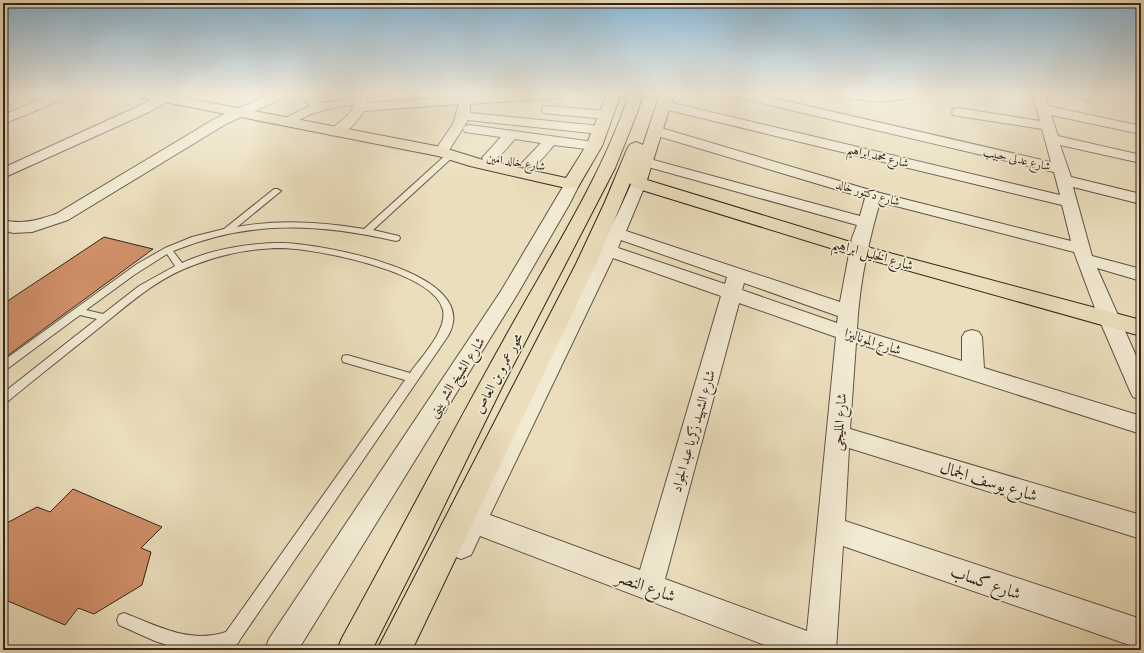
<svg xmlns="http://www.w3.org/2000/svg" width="1144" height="653" viewBox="0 0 1144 653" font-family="Alegreya,Amiri,serif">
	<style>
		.building { fill: #d1906a; stroke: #31251d }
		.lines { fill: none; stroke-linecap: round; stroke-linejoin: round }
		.lane-casing { stroke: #605345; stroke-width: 2 }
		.street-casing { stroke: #605345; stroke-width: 2 }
		.primary-casing { stroke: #31251d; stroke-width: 2 }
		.path { stroke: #31251d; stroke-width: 1.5; stroke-dasharray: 2 1.5; stroke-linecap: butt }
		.lane { fill: #f2ead3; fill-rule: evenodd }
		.street { fill: #f2ead3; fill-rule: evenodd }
		.primary { fill: #ebdebc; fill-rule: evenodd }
		.labels { text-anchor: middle; stroke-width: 3.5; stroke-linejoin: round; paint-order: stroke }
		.far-street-label { font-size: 12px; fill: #31251d; stroke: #f2ead3 }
		.street-label { font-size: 14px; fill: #31251d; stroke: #f2ead3 }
		.near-street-label { font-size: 17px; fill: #31251d; stroke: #f2ead3 }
	</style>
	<rect width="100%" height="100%" fill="#ebdebc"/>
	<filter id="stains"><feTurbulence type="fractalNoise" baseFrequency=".005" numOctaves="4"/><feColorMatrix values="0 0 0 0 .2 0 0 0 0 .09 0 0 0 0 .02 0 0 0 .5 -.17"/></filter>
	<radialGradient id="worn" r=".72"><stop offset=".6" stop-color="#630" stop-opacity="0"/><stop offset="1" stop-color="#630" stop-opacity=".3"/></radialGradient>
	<g class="building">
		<polygon points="104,237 153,249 3,359 3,304"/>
		<polygon points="73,489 162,527 141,548 151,552 142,585 94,614 78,608 65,625 3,599 3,525 37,507 50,512"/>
	</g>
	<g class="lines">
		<g class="lane-casing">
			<path id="lane" d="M448 153H454L455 155 373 230 399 236 400 238 399 240 396 241C316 223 250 220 173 251L182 263C212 249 250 243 283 243 320 244 485 272 448 336L241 638 238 643 232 650H182L155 641 119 625 117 620 119 615 124 613C158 626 189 644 226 632L405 380 343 362 342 359 343 356 347 355 410 373C421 357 447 331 443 310 434 271 317 249 282 248 252 248 222 254 194 265 157 278 129 304 99 328 68 353 37 377 7 402L3 403V393L97 319 80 315 7 369 3 370V361L137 264 165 248 192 237 224 229 274 189H277L281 191 237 227C279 219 322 222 364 229ZM167 254 175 266 139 286 103 314 86 310 134 275Z"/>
		</g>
		<g class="street-casing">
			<g id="street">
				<polygon points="54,94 71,94 69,97 3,124 3,115"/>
				<polygon points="163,94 178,94 176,97 149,112 3,178 3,168 139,106"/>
				<path d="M271 94H287L285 97 226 124 68 220 32 232 13 233 3 230V220C23 225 37 220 56 214L216 118Z"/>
				<path d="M295 94H309L322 103 355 97V94H367V103L501 94H564L562 97 558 98 470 104V113L600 126 605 127 607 130 605 133 600 134 468 120 446 155 441 156 436 155 434 152 453 124 459 104 364 111C358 121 344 138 330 135L328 132 349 114 354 105C336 107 317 110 301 119 295 123 291 127 283 125L281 122 283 119 310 106Z"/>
				<path d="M734 94H756L1051 162 1042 129 958 116 953 115 952 112 953 109 958 108 1040 121 1032 94H1044L1048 106 1141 126V134L1051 115 1058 136 1141 155V163L1060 145 1071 177 1141 194V204L1073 187 1092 256 1141 269V281L1097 268 1141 367V400L1133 397 1130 391 1099 319 1074 252 880 202C868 243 859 286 857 329L962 361V337L965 332 972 330 979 332 982 337 984 368 1141 416V434L856 343 850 429 1141 515V539L849 448 845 521 1141 619V649L843 546 836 650H778L480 536 471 555 461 559 451 555 447 546 451 537 618 213 633 180 638 178 643 180 646 183 626 231 840 302 852 238 857 225 641 165 639 162 641 159 646 158 860 216 865 198 651 134 649 131 651 128H661L880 193 1071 241 1062 205 664 109 660 108 658 105 660 102 664 101 1060 195 1054 172 740 98 736 97ZM621 240 727 277 725 284 618 248ZM613 258 721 296 640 570 490 515ZM744 283 838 316 837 323 742 290ZM739 303 836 337 807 631 665 579Z"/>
				<polygon points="839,94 917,94 915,97 911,98 880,102 845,98 841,97"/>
				<polygon points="548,106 606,111 611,112 612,115 611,118 606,119 543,113 542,110 543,107"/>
				<path d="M470 125 594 142 599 143 601 146 599 149 594 150 554 145C546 154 536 170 523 167L521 164 541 143 515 139C506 148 497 164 484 161L482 158 501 137 465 132 463 129 465 126Z"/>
				<polygon points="572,178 577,180 580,183 570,203 518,293 298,650 265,650 269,639 501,291 567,180"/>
			</g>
		</g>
		<g class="primary-casing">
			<g id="primary">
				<polygon points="137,94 165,94 441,147 480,159 566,178 586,146 607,94 621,94 602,146 578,187 566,188 470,166 438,156 144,98 139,97"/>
				<path d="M629 94H643L637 113 615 168 502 387 427 541 372 650H337L342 638C399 534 454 429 512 325 553 251 603 174 629 94Z"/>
				<polygon points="660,94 674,94 647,180 867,247 1141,320 1141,336 853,255 632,187 630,183 596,264 412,650 377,650 576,264 605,202 628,147 631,144 636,142 643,145"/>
			</g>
		</g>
		<polyline class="path" points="1067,94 1093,104"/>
		<use href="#lane" class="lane"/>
		<use href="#street" class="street"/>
		<use href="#primary" class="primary"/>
	</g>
	<linearGradient id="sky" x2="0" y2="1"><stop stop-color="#89b7d5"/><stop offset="0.51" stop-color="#f6f0e1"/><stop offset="1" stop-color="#f6f0e1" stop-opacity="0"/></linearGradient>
	<rect width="1144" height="185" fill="url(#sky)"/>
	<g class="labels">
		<g class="far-street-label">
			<text transform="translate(878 156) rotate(14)" y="4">شارع محمد ابراهيم</text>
			<text transform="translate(1017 159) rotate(13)" y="4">شارع عدلى حبيب</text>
			<text transform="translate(516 162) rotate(9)" y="4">شارع خالد امين</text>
			<text transform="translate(868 193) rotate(16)" y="4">شارع دكتور خالد</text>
		</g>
		<g class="street-label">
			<text transform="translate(873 254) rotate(16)" y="5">شارع الخليل ابراهيم</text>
			<text transform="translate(873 341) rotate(18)" y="5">شارع الموناليزا</text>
			<text transform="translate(498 373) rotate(-62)" y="5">محور عمرو بن العاص</text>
			<text transform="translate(456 377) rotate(-57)" y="5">شارع الشيخ الشربينى</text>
			<text transform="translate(839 422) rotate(-85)" y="5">شارع المليجى</text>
			<text transform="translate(693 431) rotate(-74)" y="5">شارع الشهيد زكريا عبد الجواد</text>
		</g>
		<g class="near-street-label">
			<text transform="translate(989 481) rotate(17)" y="6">شارع يوسف الجمال</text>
			<text transform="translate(986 582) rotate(19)" y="6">شارع كساب</text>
			<text transform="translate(646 586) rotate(20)" y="6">شارع النصر</text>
		</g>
	</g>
	<rect width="1144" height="653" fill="none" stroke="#ebdebc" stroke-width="16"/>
	<rect x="4" y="4" width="1136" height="645" fill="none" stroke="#31251d" stroke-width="2"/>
	<rect x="8" y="8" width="1128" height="637" fill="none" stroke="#31251d"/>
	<rect width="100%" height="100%" filter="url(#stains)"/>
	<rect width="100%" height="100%" fill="url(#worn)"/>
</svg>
